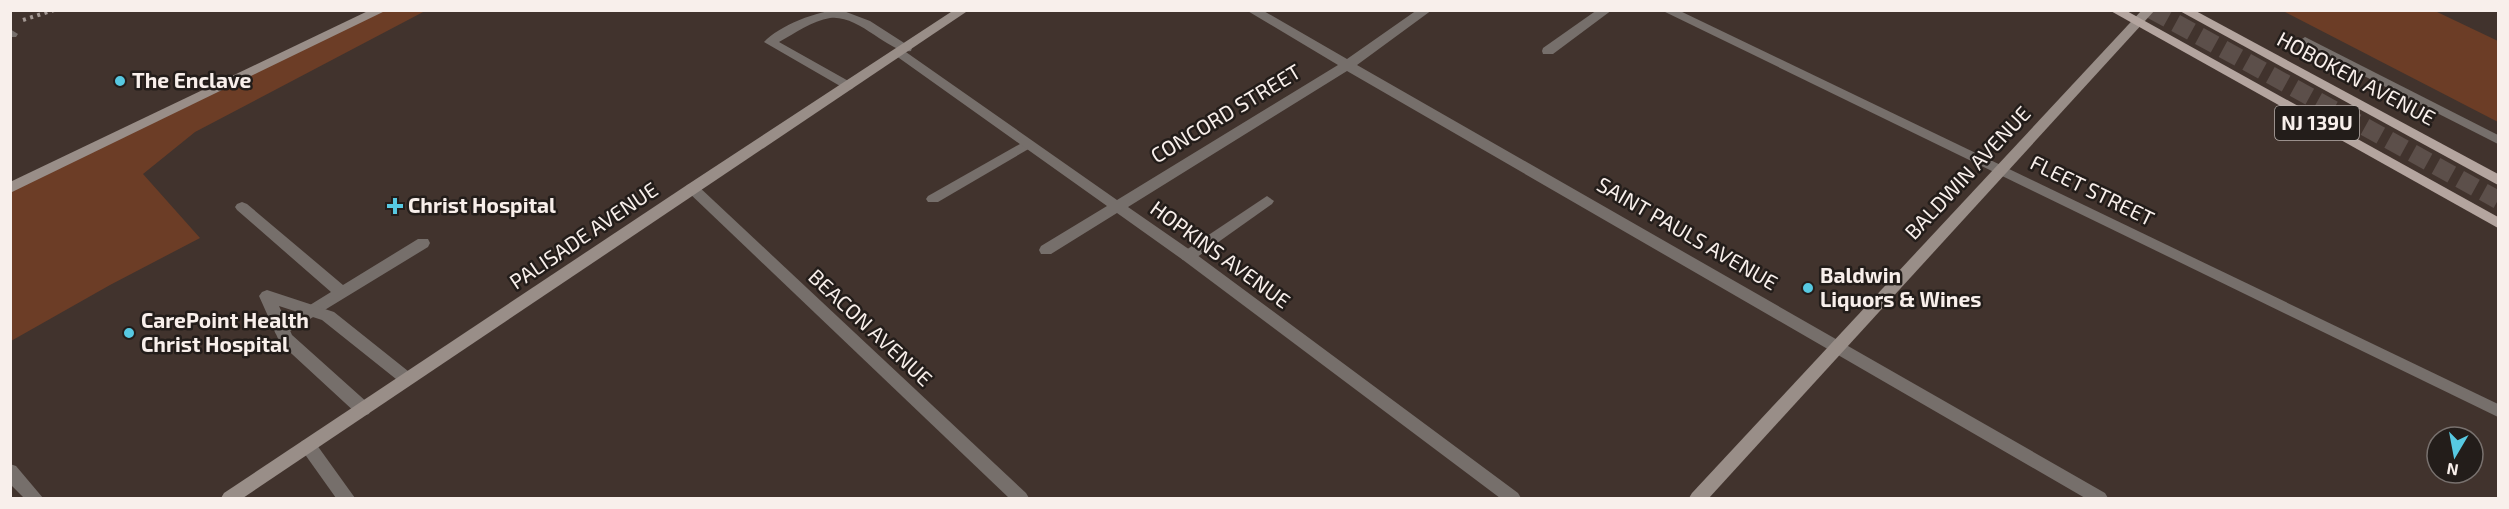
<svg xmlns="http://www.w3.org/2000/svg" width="2509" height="509" viewBox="0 0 2509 509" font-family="'Exo 2',sans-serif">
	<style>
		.green { fill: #6c3d26 }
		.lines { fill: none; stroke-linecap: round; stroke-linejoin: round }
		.highway-tunnel { stroke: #5c4f4a; stroke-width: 18; stroke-dasharray: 18 9; stroke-linecap: butt }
		.path { stroke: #a39893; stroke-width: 4; stroke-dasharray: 3 4.5; stroke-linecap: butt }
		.lane { fill: #766f6b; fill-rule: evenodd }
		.street { fill: #766f6b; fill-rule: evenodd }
		.secondary { fill: #998e88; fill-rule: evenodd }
		.primary { fill: #b4a59f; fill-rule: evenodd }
		.poi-dot { fill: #57c9e2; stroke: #231d1a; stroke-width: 2 }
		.labels { text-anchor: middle; stroke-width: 5; stroke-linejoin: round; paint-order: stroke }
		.shield { fill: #231d1a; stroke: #b8b0ac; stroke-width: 1.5 }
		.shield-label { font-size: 20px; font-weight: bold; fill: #f8efeb }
		.street-label { font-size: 21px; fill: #f8efeb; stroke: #231d1a }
		.poi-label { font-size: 21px; font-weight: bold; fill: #f8efeb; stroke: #231d1a; text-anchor: start }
	</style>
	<rect width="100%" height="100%" fill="#41332d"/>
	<g class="green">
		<polygon points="383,11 425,11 195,132 143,174 200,238 110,285 11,341 11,189"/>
		<polygon points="2283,11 2435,11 2498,41 2498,122"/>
	</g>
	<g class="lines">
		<polyline class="highway-tunnel" points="2152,10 2498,200"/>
		<polyline class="path" points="23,20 54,10"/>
		<g class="lane">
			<path d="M841 10 870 21 912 48 911 51C891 55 859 14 830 18 812 21 795 33 779 42L852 83 854 86 852 89 847 90 764 42C779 26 818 10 841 10Z"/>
			<polygon points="1597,10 1612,10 1553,54 1543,54 1542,51 1543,48"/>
			<polygon points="10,29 18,34 16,37 10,37"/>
			<polygon points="2305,37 2498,135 2498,144 2301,44 2299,41"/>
			<polygon points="1027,140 1034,144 1032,147 938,202 928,202 926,199 928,196"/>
			<polygon points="1267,196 1274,201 1272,204 1193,260 1183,260 1180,256 1183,252"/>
			<polygon points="242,202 247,204 343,285 418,239 428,239 430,243 428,247 282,336 276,334 274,330 276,326 331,292 237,210 235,207 237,204"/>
		</g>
		<g class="street">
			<polygon points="1246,10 1262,10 1347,59 1417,10 1432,10 1357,65 2105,493 2108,498 2085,498 1347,71 1128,207 1193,252 1518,493 1521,498 1500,498 1183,260 1117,213 1051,254 1041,254 1039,250 1041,246 1107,206 892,53 898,49 903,50 1117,200 1338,65"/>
			<polygon points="1661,10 1678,10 2498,404 2498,417"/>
			<polygon points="692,183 697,185 1026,493 1029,498 1009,498 687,191 685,188 687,185"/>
			<polygon points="267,290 334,312 413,375 415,379 413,383 407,385 401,383 322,320 279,306 292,335 369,404 371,409 369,414 363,416 357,414 280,343 259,296 262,292"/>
			<polygon points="308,439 314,441 355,498 336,498 299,446 302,441"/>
			<polygon points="10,464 16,466 43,498 24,498 10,484"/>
		</g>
		<g class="secondary">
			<polygon points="370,10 387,10 10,193 10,182"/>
			<polygon points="954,10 969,10 243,498 221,498 224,493 687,185"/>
			<polygon points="2142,10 2155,10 1709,498 1689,498 1692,493"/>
		</g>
		<g class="primary">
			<polygon points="2109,10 2125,10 2498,217 2498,228"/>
			<polygon points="2178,10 2194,10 2498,174 2498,185"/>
		</g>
	</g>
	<g class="poi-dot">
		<circle cx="120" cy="81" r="6"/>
		<path d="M392 197h6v6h6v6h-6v6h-6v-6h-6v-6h6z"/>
		<circle cx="1808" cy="288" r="6"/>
		<circle cx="129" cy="333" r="6"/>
	</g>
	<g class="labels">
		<rect class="shield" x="2275" y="106" width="84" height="34" rx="4.5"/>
		<g class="shield-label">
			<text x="2317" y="130">NJ 139U</text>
		</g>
		<g class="street-label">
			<text transform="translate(2356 79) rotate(28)" y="7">HOBOKEN AVENUE</text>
			<text transform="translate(1226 114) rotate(-31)" y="7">CONCORD STREET</text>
			<text transform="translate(1968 173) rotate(-47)" y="7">BALDWIN AVENUE</text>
			<text transform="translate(2092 191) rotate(26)" y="7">FLEET STREET</text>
			<text transform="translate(1687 234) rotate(30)" y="7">SAINT PAULS AVENUE</text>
			<text transform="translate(584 236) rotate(-34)" y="7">PALISADE AVENUE</text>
			<text transform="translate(1220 255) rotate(36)" y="7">HOPKINS AVENUE</text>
			<text transform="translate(870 328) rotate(43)" y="7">BEACON AVENUE</text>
		</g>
		<g class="poi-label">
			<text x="132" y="88">The Enclave</text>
			<text x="408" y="213">Christ Hospital</text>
			<text x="1820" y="283">Baldwin<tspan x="1820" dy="24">Liquors &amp; Wines</tspan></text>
			<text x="141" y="328">CarePoint Health<tspan x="141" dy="24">Christ Hospital</tspan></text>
		</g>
	</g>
	<rect width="2509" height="509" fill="none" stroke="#f8efeb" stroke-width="24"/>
	<g transform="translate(2455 455) rotate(190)"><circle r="28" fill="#231d1a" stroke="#78716e" stroke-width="1.5"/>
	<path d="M0-4.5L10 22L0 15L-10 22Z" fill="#57c9e2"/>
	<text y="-9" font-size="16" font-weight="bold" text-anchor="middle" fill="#f8efeb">N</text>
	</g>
</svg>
